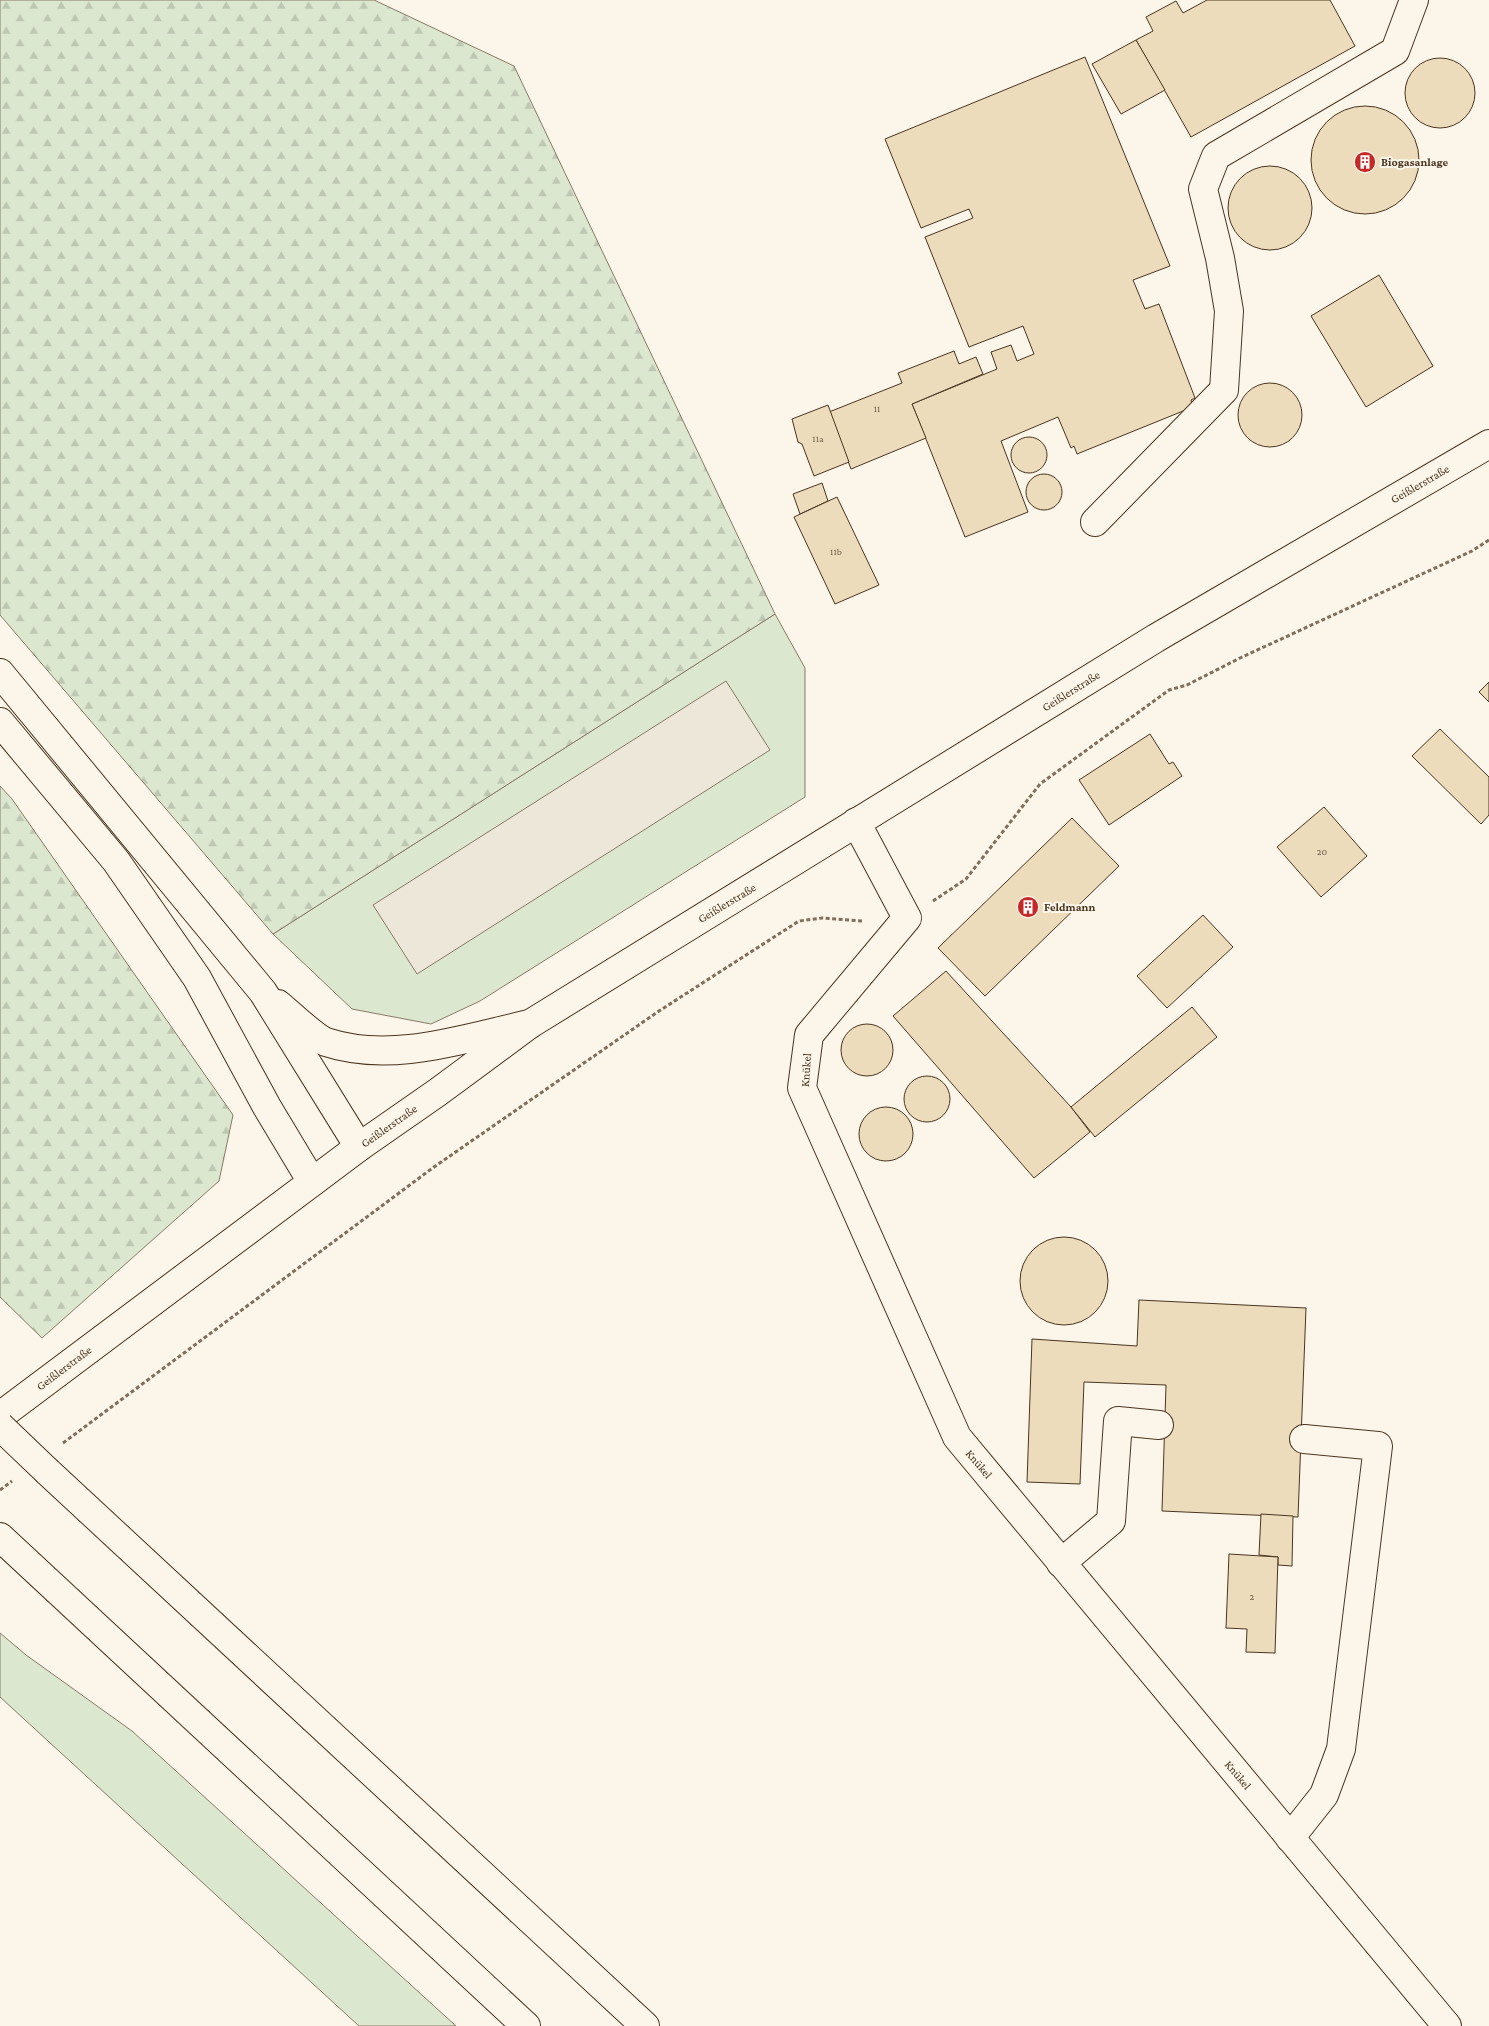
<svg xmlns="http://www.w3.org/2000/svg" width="1489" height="2026" viewBox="0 0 1489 2026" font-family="'Crimson Pro',serif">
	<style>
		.green { fill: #dce7d0; stroke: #887966 }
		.forest { fill: url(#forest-firs); stroke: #887966 }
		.parking { fill: #ede7d9; stroke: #887966 }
		.building { fill: #ecdcbc; stroke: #4a3520 }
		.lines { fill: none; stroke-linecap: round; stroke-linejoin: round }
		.minor-casing { stroke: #4a3520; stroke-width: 30 }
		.major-casing { stroke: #4a3520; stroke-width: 30 }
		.highway-casing { stroke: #4a3520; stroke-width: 30 }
		.path { stroke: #7f6f5c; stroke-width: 3; stroke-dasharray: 4 2.5; stroke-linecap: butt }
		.minor { stroke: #fbf6e9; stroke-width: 28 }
		.major { stroke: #fbf6e9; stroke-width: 28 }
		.highway { stroke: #fbf6e9; stroke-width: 28 }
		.highway-bridge-casing { stroke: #4a3520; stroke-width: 30; stroke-linecap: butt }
		.highway-bridge { stroke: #fbf6e9; stroke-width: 28 }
		.labels { text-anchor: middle; stroke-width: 4; stroke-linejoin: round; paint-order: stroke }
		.number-label { font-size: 10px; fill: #725f47 }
		.poi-label { font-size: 12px; font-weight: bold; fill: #4a3520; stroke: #fbf6e9; text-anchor: start }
		.street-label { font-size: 12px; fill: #4a3520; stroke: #fbf6e9 }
	</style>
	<defs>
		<pattern id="forest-firs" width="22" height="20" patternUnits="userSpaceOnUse" patternTransform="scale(1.25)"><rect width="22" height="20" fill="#dce7d0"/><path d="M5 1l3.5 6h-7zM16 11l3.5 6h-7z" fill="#bec7b2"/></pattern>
	</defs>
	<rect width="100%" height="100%" fill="#fbf6e9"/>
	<g class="green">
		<polygon points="775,614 805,668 805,797 480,1001 431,1024 352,1009 273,934"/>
		<polygon points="0,1633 26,1655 132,1731 456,2026 359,2026 0,1697"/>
	</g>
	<g class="forest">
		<polygon points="0,0 374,0 514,66 775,614 273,934 0,615"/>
		<polygon points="0,786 12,799 233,1115 219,1181 42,1338 0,1297"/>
	</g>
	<polygon class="parking" points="726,681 770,750 417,974 373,905"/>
	<g class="building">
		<polygon points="1207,0 1330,0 1355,46 1191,137 1136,40 1153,31 1146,17 1176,1 1183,13"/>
		<polygon points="1136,40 1165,90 1121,114 1092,64"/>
		<polygon points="1085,57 1170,266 1133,280 1145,309 1159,304 1195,398 1191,400 1193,407 1077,454 1074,446 1071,448 1058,417 1001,441 1028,512 965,537 912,404 997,369 991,352 1011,345 1017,361 1034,354 1023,326 969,347 925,237 973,218 969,209 921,228 885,139"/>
		<circle cx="1440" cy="93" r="35"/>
		<circle cx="1365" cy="160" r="54"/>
		<circle cx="1270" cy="208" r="42"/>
		<polygon points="1379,275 1433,366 1366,407 1311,316"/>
		<polygon points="954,351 959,364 976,357 983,374 912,404 926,438 851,469 829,412 902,383 898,373"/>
		<circle cx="1270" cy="415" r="32"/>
		<polygon points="828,405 849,462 814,476 802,444 798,442 792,419"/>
		<circle cx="1029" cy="455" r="18"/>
		<circle cx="1044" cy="492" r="18"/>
		<polygon points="822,483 828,501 800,514 793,494"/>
		<polygon points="837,497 879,585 835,604 794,517"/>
		<polygon points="1489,682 1489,702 1479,692"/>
		<polygon points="1440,729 1489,777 1489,815 1481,824 1412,756"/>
		<polygon points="1150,734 1169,764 1173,762 1182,776 1109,825 1079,780"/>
		<polygon points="1324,807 1367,856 1321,897 1277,847"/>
		<polygon points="1072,818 1119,866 985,996 938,948"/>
		<polygon points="1203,915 1233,947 1167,1008 1137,976"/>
		<polygon points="946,971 1071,1107 1090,1132 1034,1178 893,1016"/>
		<polygon points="1192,1007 1217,1037 1095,1137 1071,1107"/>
		<circle cx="867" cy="1050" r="26"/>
		<circle cx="927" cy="1099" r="23"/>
		<circle cx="886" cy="1134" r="27"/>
		<circle cx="1064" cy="1281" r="44"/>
		<polygon points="1139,1300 1306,1308 1298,1517 1162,1511 1166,1385 1084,1382 1080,1484 1027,1482 1032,1339 1137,1346"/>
		<polygon points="1261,1514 1293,1516 1292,1566 1278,1565 1278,1557 1259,1555"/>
		<polygon points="1229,1554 1278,1557 1275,1653 1246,1652 1247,1629 1226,1628"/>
	</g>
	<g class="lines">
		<g class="minor-casing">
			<g id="minor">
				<polyline points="1095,522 1224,390 1229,311 1220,258 1203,189 1216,156 1395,51 1414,0"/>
				<polyline points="856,822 907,918 809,1035 802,1088 957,1437 1447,2026"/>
				<polyline points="1061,1563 1111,1521 1118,1421 1159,1425"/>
				<polyline points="1290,1838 1324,1795 1341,1749 1378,1446 1304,1439"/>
			</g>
		</g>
		<g class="major-casing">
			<polyline id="major" points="0,1416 359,1147 438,1092 530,1024 1156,638 1489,444"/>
		</g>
		<g class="highway-casing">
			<g id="highway">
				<polyline points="0,673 263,992 359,1147"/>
				<polyline points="0,722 116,861 197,978 267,1107 312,1182"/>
				<path d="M278 1004C289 1013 315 1038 326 1042 392 1064 465 1038 530 1024"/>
				<polyline points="48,1472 645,2026"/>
				<polyline points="0,1537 526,2026"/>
			</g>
		</g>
		<g class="path">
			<polyline points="933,901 966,879 1040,784 1169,690 1187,685 1240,658 1472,551 1489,540"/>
			<polyline points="63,1443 434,1167 659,1011 799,921 822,918 862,921"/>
			<polyline points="0,1490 12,1481"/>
		</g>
		<use href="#minor" class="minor"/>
		<use href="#major" class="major"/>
		<use href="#highway" class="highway"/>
		<g class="highway-bridge-casing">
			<polyline id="highway-bridge" points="0,1426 48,1472"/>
		</g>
		<use href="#highway-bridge" class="highway-bridge"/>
	</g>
	<defs>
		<g id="building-disc" transform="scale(1.125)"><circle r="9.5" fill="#c62828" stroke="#fbf6e9"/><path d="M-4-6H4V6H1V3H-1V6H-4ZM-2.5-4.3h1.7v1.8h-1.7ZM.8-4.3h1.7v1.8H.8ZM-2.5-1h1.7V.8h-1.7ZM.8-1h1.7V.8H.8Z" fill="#fff"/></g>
	</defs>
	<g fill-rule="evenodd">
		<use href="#building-disc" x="1365" y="162"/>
		<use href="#building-disc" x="1028" y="907"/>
	</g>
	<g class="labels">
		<g class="number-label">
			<text x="877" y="412">11</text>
			<text x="818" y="442">11a</text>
			<text x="836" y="555">11b</text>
			<text x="1322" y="855">20</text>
			<text x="1252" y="1600">2</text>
		</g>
		<g class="poi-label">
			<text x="1381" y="166">Biogasanlage</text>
			<text x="1044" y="911">Feldmann</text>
		</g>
		<g class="street-label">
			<text transform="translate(1420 484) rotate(-30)" y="4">Geißlerstraße</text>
			<text transform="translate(1071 691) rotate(-32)" y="4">Geißlerstraße</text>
			<text transform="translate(727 903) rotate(-31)" y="4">Geißlerstraße</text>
			<text transform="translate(806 1070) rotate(-86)" y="4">Knükel</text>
			<text transform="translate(389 1126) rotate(-35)" y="4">Geißlerstraße</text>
			<text transform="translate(64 1368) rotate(-37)" y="4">Geißlerstraße</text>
			<text transform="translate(979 1464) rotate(50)" y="4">Knükel</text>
			<text transform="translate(1238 1775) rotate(50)" y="4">Knükel</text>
		</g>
	</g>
</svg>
